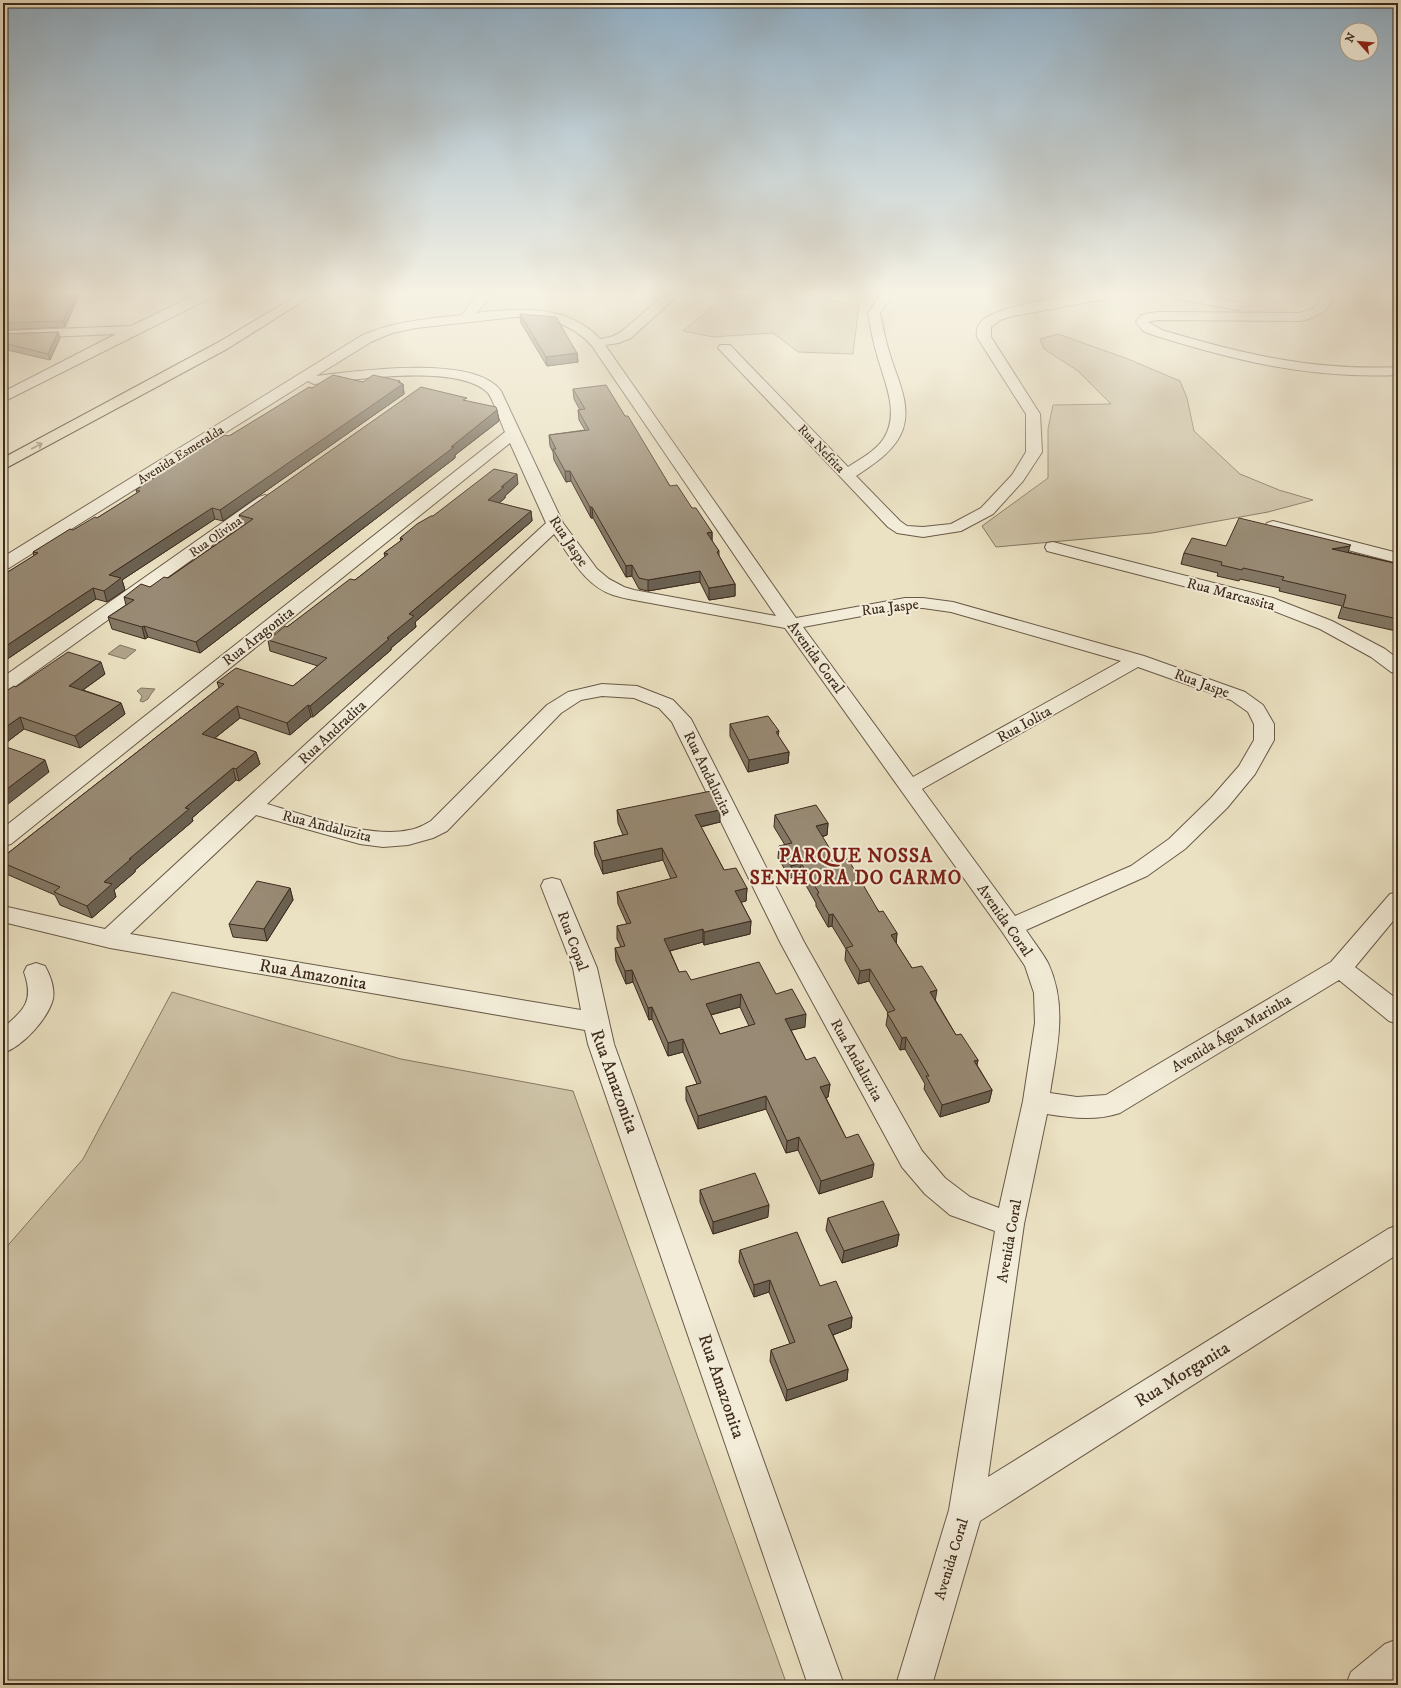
<svg xmlns="http://www.w3.org/2000/svg" width="1401" height="1688" viewBox="0 0 1401 1688" font-family="'IM FELL DW Pica',serif">
	<style>
		.green { fill: #cec3a7; stroke: #867762 }
		.water { fill: #b0a48b; stroke: #82745f }
		.lines { fill: none; stroke-linecap: round; stroke-linejoin: round }
		.minor-casing { stroke: #695947; stroke-width: 2 }
		.highway-casing { stroke: #3e2b1e; stroke-width: 2 }
		.minor { fill: #f2ecd8; fill-rule: evenodd }
		.highway { fill: #ebe2c3; fill-rule: evenodd }
		.wall { fill: #837764; stroke: #3e2b1e; fill-rule: evenodd }
		.shaded-wall { fill: #6a6151; stroke: #3e2b1e }
		.building { fill: #988a74; stroke: #3e2b1e; fill-rule: evenodd }
		.oneway { stroke: #948670 }
		.labels { text-anchor: middle; stroke-width: 4; stroke-linejoin: round; paint-order: stroke }
		.far-street-label { font-size: 13px; fill: #3e2b1e; stroke: #f2ecd8 }
		.street-label { font-size: 15px; fill: #3e2b1e; stroke: #f2ecd8 }
		.near-street-label { font-size: 18px; fill: #3e2b1e; stroke: #f2ecd8 }
		.district-label { font-size: 19px; font-weight: bold; letter-spacing: 1px; fill: #7a1f14; stroke: #f2ecd8 }
	</style>
	<rect width="100%" height="100%" fill="#ebe2c3"/>
	<filter id="stains"><feTurbulence type="fractalNoise" baseFrequency=".005" numOctaves="4"/><feColorMatrix values="0 0 0 0 .2 0 0 0 0 .09 0 0 0 0 .02 0 0 0 .5 -.17"/></filter>
	<radialGradient id="worn" r=".72"><stop offset=".6" stop-color="#630" stop-opacity="0"/><stop offset="1" stop-color="#630" stop-opacity=".3"/></radialGradient>
	<g class="green">
		<polygon points="727,295 822,295 818,299 859,305 853,354 798,352 773,333 713,337 683,331"/>
		<polygon points="1058,334 1128,359 1180,381 1187,398 1194,431 1240,474 1279,490 1313,500 1268,512 1152,533 996,547 982,526 1048,478 1048,429 1053,405 1111,404 1078,371 1044,349 1040,339"/>
		<polygon points="172,992 401,1059 573,1091 787,1685 3,1685 3,1251 83,1159"/>
	</g>
	<g class="water">
		<polygon points="120,645 136,650 125,659 108,654"/>
		<polygon points="141,688 155,689 151,694 148,699 143,702 140,701 142,696 137,691"/>
	</g>
	<g class="lines">
		<g class="minor-casing">
			<g id="minor">
				<polygon points="195,295 212,295 210,298 3,402 3,392 116,334 3,339 3,331 131,326"/>
				<path d="M479 295H493L476 313C518 308 568 304 600 339L611 337 621 332 664 295H678L631 338 619 343 605 345 796 618 905 598H923L953 602 1144 656 1245 692 1263 705 1274 724V740L1255 774 1227 808 1185 849 1147 876 1026 930C1033 941 1042 952 1048 963 1068 1006 1057 1048 1050 1093L1077 1097 1106 1095 1331 962 1390 894 1398 892V915L1355 967 1398 1000V1024L1389 1021 1339 980 1120 1113C1096 1121 1072 1118 1047 1114L1024 1224 988 1477 1388 1229 1398 1225V1254L980 1521 932 1685H896L949 1510 995 1231 950 1215 925 1194 902 1167 780 942 672 722 659 708 634 698 602 696 581 700 561 713 447 831 433 838 408 845 383 847 360 844 256 815 130 934 581 1010 573 968 541 886 544 880 552 878 560 880 597 968 614 1044 844 1685H808L588 1044 585 1030 110 948 3 922V906L105 929 546 523 510 443 11 844 3 846V828L505 432C501 423 493 399 488 393 458 363 353 380 314 384L308 381 9 568 3 569V557L361 336C393 321 428 319 462 315L471 302ZM514 317C545 317 571 322 592 346L776 616 634 590 624 587 609 579 597 569 563 523 501 391C475 354 356 371 316 376L371 342 392 333 416 328ZM554 534C570 556 585 586 613 595 620 597 627 599 634 600L785 628 1003 933 1025 966 1034 993 1035 1023 1023 1101 999 1208 970 1197 945 1178 922 1151 804 942 691 719 673 700 637 686 602 684 568 692 547 705 431 821C424 825 417 829 409 830 370 839 306 815 267 804ZM905 608H923L951 612 1121 661 913 777 803 627ZM1138 667 1231 700 1248 712 1254 724V740L1239 766 1211 798 1169 839 1131 866 1015 916 922 789Z"/>
				<path d="M880 295H893L880 313C883 328 886 343 891 358 898 380 911 405 903 429 896 450 874 464 856 476L900 521 907 526 923 527 951 524 981 508 1012 475 1026 452V414L977 337C976 331 977 325 983 320 998 307 1059 297 1081 295 1091 295 1102 295 1112 295L1106 299 1013 316 1000 320 991 327V337L1040 414 1042 452 1023 481 993 514 961 531 923 537 897 533 888 527 718 348 720 345H730L848 467C860 459 876 451 884 438 900 412 884 381 877 355 873 341 870 327 868 313Z"/>
				<polygon points="1172,295 1200,295 1240,303 1242,306 1240,309 1236,310 1178,299"/>
				<path d="M1318 295H1330L1332 302C1324 314 1315 317 1301 321L1157 320 1148 322 1162 330C1242 354 1313 371 1398 367V375C1310 379 1236 361 1153 335L1143 331 1136 322 1141 315 1157 312 1300 313 1312 309 1320 302Z"/>
				<polygon points="265,495 271,497 273,500 271,503 10,690 3,692 3,677 259,497"/>
				<polygon points="1273,521 1398,553 1398,563 1267,529 1265,526 1267,523"/>
				<polygon points="1053,542 1273,598 1332,621 1385,649 1398,659 1398,674 1391,672 1371,657 1320,629 1261,606 1047,551 1045,547 1047,543"/>
				<path d="M36 963 45 966C50 975 55 988 53 999 48 1019 22 1047 3 1053V1028C25 1009 34 1001 24 972L27 966Z"/>
				<polygon points="1398,1639 1398,1681 1393,1685 1346,1685 1351,1672 1385,1644"/>
			</g>
		</g>
		<g class="highway-casing">
			<polygon id="highway" points="298,295 313,295 227,349 8,467 3,469 3,458 217,343"/>
		</g>
		<use href="#minor" class="minor"/>
		<use href="#highway" class="highway"/>
	</g>
	<g class="wall">
		<polygon points="3,295 77,299 65,327 3,330"/>
		<polygon points="520,314 577,353 578,362 547,366 521,323"/>
		<polygon points="58,332 60,338 50,360 3,349 3,334"/>
		<polygon points="363,382 400,383 403,384 404,394 223,521 215,519 122,580 125,590 107,602 96,599 3,662 3,575 34,556 33,552 97,518 137,493 136,490 312,388"/>
		<polygon points="573,389 625,416 670,486 692,508 712,532 712,541 719,551 719,556 735,584 735,596 709,600 700,582 648,591 639,589 632,576 626,577 593,518 591,518 571,481 566,482 554,460 553,452 550,446 549,435 585,430 579,420 578,410 580,410 574,399"/>
		<polygon points="497,410 499,421 455,455 455,458 200,653 148,637 145,639 112,629 108,617 126,605 124,597 150,587 168,578 242,526 239,515"/>
		<polygon points="518,484 505,496 505,498 499,503 531,511 532,521 415,622 416,627 391,648 391,650 313,717 311,717 290,735 240,718 215,738 256,752 260,764 239,781 236,780 192,818 193,821 135,870 135,872 114,890 116,897 92,918 60,905 55,895 4,873 3,872 3,857 219,688 217,682 293,686 318,666 270,651 268,640 355,580 385,557 384,553 401,541 400,538 433,516"/>
		<polygon points="1226,546 1348,552 1398,564 1398,625 1396,631 1338,618 1342,606 1279,591 1280,588 1240,579 1239,581 1217,576 1218,573 1181,564 1184,553"/>
		<polygon points="105,674 83,690 121,703 125,714 80,748 24,729 3,745 3,693"/>
		<polygon points="730,724 779,731 778,736 789,752 788,763 748,772 730,736"/>
		<path d="M617 810 720 822 701 827 724 870 747 888 746 901 741 902 751 921 750 934 704 945 703 942 670 951 679 972 691 980 776 994 805 1027 791 1030 806 1060 830 1084 828 1097 826 1098 846 1138 872 1177 819 1194 798 1150 786 1153 766 1109 698 1129 686 1100V1087L697 1084 683 1052 668 1056 652 1019 649 1020 633 982 626 984 616 961 615 948 621 947 617 939V926L627 924 618 904 617 892 671 879 663 860 603 874 595 855 594 842 623 835 618 823ZM740 1007 749 1026 720 1034 711 1015Z"/>
		<polygon points="775,815 828,823 827,835 822,837 838,862 897,933 896,943 912,968 936,1001 956,1035 978,1060 977,1065 992,1090 989,1102 940,1117 924,1089 925,1084 905,1049 900,1050 886,1025 888,1013 869,981 858,984 845,960 846,949 832,926 828,927 816,906 816,903 800,875 790,878 778,858 779,846 785,845 774,827"/>
		<polygon points="290,888 293,900 267,941 233,937 229,924"/>
		<polygon points="700,1190 768,1217 713,1234 700,1202"/>
		<polygon points="828,1218 899,1234 897,1246 842,1263 826,1230"/>
		<polygon points="740,1250 820,1286 852,1317 851,1328 833,1335 848,1369 847,1380 786,1401 770,1361 771,1350 790,1344 769,1292 754,1297 739,1262"/>
	</g>
	<g class="shaded-wall">
		<polygon points="75,295 76,295 77,299 65,327 63,321"/>
		<polygon points="58,332 60,338 50,360 48,354"/>
		<polygon points="3,349 5,360 3,360"/>
		<polygon points="577,353 578,362 547,366 546,357"/>
		<polygon points="400,381 400,385 403,384 404,394 223,521 220,510"/>
		<polygon points="497,410 499,421 455,455 455,458 200,653 196,642"/>
		<polygon points="565,471 570,471 571,481 566,482"/>
		<polygon points="517,474 518,484 505,496 505,498 490,511 488,500 501,487"/>
		<polygon points="590,507 592,507 593,518 591,518"/>
		<polygon points="212,508 215,519 122,580 125,590 107,602 104,591 109,575"/>
		<polygon points="531,511 532,521 415,622 416,627 391,648 391,650 313,717 310,706 387,638 409,614"/>
		<polygon points="712,532 712,543 707,533"/>
		<polygon points="1350,546 1347,557 1332,549"/>
		<polygon points="632,565 632,576 626,577 626,566"/>
		<polygon points="700,571 700,582 648,591 648,580"/>
		<polygon points="735,584 735,596 709,600 709,588"/>
		<polygon points="93,588 96,599 3,662 3,648"/>
		<polygon points="144,626 148,637 145,639 142,627"/>
		<polygon points="101,662 105,674 73,697 69,686"/>
		<polygon points="121,703 125,714 80,748 75,736"/>
		<polygon points="308,705 311,717 290,735 287,723"/>
		<polygon points="237,706 240,718 206,745 202,734"/>
		<polygon points="20,717 24,729 3,745 3,729"/>
		<polygon points="256,752 260,764 239,781 236,769"/>
		<polygon points="789,752 788,763 748,772 749,760"/>
		<polygon points="45,760 49,772 3,808 3,792"/>
		<polygon points="233,768 236,780 192,818 193,821 135,870 135,872 114,890 116,897 92,918 87,906 104,882 185,808"/>
		<polygon points="720,810 720,822 695,828 695,815"/>
		<polygon points="828,823 827,835 815,838 816,826"/>
		<polygon points="662,848 663,860 603,874 602,861"/>
		<polygon points="801,863 800,875 790,878 791,866"/>
		<polygon points="290,888 293,900 267,941 264,929"/>
		<polygon points="747,888 746,901 735,904 735,891"/>
		<polygon points="833,914 832,926 828,927 829,915"/>
		<polygon points="751,921 750,934 704,945 704,932"/>
		<polygon points="703,929 703,942 665,952 664,939"/>
		<polygon points="897,933 896,945 891,935"/>
		<polygon points="870,969 869,981 858,984 860,971"/>
		<polygon points="632,970 633,982 626,984 625,971"/>
		<polygon points="937,990 935,1002 930,992"/>
		<polygon points="741,994 740,1007 706,1016 706,1004"/>
		<polygon points="652,1007 652,1019 649,1020 648,1008"/>
		<polygon points="806,1014 805,1027 784,1032 785,1019"/>
		<polygon points="906,1037 905,1049 900,1050 902,1038"/>
		<polygon points="683,1039 683,1052 668,1056 668,1043"/>
		<polygon points="978,1060 975,1072 974,1061"/>
		<polygon points="830,1084 828,1097 819,1100 820,1087"/>
		<polygon points="992,1090 989,1102 940,1117 942,1105"/>
		<polygon points="766,1096 766,1109 698,1129 698,1116"/>
		<polygon points="799,1137 798,1150 786,1153 787,1141"/>
		<polygon points="874,1164 872,1177 819,1194 821,1181"/>
		<polygon points="769,1205 768,1217 713,1234 713,1222"/>
		<polygon points="899,1234 897,1246 842,1263 844,1251"/>
		<polygon points="770,1280 769,1292 754,1297 754,1285"/>
		<polygon points="852,1317 851,1328 827,1337 828,1325"/>
		<polygon points="848,1369 847,1380 786,1401 787,1390"/>
	</g>
	<g class="building">
		<polygon points="3,295 75,295 63,321 3,323"/>
		<polygon points="520,314 556,317 577,353 546,357"/>
		<polygon points="58,332 48,354 3,343 3,334"/>
		<polygon points="333,375 363,382 373,375 400,381 398,382 403,384 220,510 212,508 109,575 121,578 104,591 93,588 3,648 3,575 38,553 33,552 70,529 73,530 95,517 97,518 140,491 136,490 174,464 225,435 229,436 309,387 312,388"/>
		<polygon points="606,385 625,416 628,416 670,486 677,485 692,508 696,508 712,532 707,533 719,551 717,552 735,584 709,588 700,571 648,580 639,578 632,565 626,566 592,507 590,507 570,471 565,471 553,449 556,449 549,435 589,430 578,410 585,409 573,389"/>
		<polygon points="421,387 467,398 463,400 496,407 497,410 451,447 454,447 196,642 144,626 142,627 108,617 134,600 124,597 141,584 150,587 164,577 168,578 217,544 253,519 239,515"/>
		<polygon points="494,469 517,474 501,487 504,487 488,500 531,511 409,614 414,616 387,638 389,639 310,706 308,705 287,723 237,706 202,734 256,752 236,769 233,768 185,808 189,809 129,859 131,859 104,882 112,884 87,906 54,892 60,887 3,863 3,857 224,684 217,682 236,668 293,686 327,658 268,640 285,626 287,627 350,579 355,580 388,554 384,553 403,539 400,538 417,524 431,516 433,516"/>
		<polygon points="1239,518 1351,545 1350,546 1332,549 1398,564 1398,619 1343,607 1346,595 1282,580 1284,577 1243,568 1242,570 1221,565 1222,562 1184,553 1192,538 1226,546"/>
		<polygon points="68,652 101,662 69,686 121,703 75,736 20,717 3,729 3,693 14,686 16,687"/>
		<polygon points="768,716 779,731 776,732 789,752 749,760 730,724"/>
		<polygon points="3,746 45,760 3,792"/>
		<path d="M711 791 720 810 695 815 724 870 736 868 747 888 735 891 751 921 704 932 703 929 664 939 679 972 686 971 691 980 759 962 776 994 792 989 806 1014 785 1019 806 1060 815 1057 830 1084 820 1087 846 1138 858 1134 874 1164 821 1181 799 1137 787 1141 766 1096 698 1116 686 1087 701 1083 683 1039 668 1043 652 1007 648 1008 632 970 625 971 615 948 625 946 617 926 631 923 617 892 677 877 662 848 602 861 594 842 628 834 617 810ZM741 994 755 1024 720 1034 706 1004Z"/>
		<polygon points="816,805 828,823 816,826 838,862 848,859 879,912 883,911 897,933 891,935 912,968 922,966 937,990 930,992 956,1035 961,1034 978,1060 974,1061 992,1090 942,1105 926,1076 929,1076 906,1037 902,1038 887,1013 895,1010 870,969 860,971 846,948 853,946 833,914 829,915 817,894 819,893 801,863 791,866 779,846 792,843 775,815"/>
		<polygon points="257,881 290,888 264,929 229,924"/>
		<polygon points="755,1173 769,1205 713,1222 700,1190"/>
		<polygon points="883,1201 899,1234 844,1251 828,1218"/>
		<polygon points="797,1232 820,1286 836,1281 852,1317 828,1325 848,1369 787,1390 771,1350 795,1342 770,1280 754,1285 740,1250"/>
	</g>
	<defs><path id="oneway-shaft" d="M-6 0H5M1.5-3L5.5 0L1.5 3" fill="none" stroke-width="1.6" stroke-linecap="round" stroke-linejoin="round"/></defs>
	<use class="oneway" href="#oneway-shaft" transform="translate(37 446) rotate(-28)"/>
	<linearGradient id="sky" x2="0" y2="1"><stop stop-color="#91aec3"/><stop offset="0.55" stop-color="#f6f2e4"/><stop offset="1" stop-color="#f6f2e4" stop-opacity="0"/></linearGradient>
	<rect width="1401" height="532" fill="url(#sky)"/>
	<g class="labels">
		<g class="far-street-label">
			<text transform="translate(822 448) rotate(46)" y="5">Rua Nefrita</text>
			<text transform="translate(180 454) rotate(-32)" y="5">Avenida Esmeralda</text>
			<text transform="translate(215 536) rotate(-35)" y="5">Rua Olivina</text>
		</g>
		<g class="street-label">
			<text transform="translate(569 541) rotate(56)" y="5">Rua Jaspe</text>
			<text transform="translate(1231 594) rotate(15)" y="5">Rua Marcassita</text>
			<text transform="translate(890 607) rotate(-7)" y="5">Rua Jaspe</text>
			<text transform="translate(258 636) rotate(-38)" y="5">Rua Aragonita</text>
			<text transform="translate(816 657) rotate(54)" y="5">Avenida Coral</text>
			<text transform="translate(1202 683) rotate(20)" y="5">Rua Jaspe</text>
			<text transform="translate(1024 724) rotate(-29)" y="5">Rua Iolita</text>
			<text transform="translate(332 732) rotate(-43)" y="5">Rua Andradita</text>
			<text transform="translate(708 773) rotate(64)" y="5">Rua Andaluzita</text>
			<text transform="translate(327 826) rotate(14)" y="5">Rua Andaluzita</text>
			<text transform="translate(1005 920) rotate(55)" y="5">Avenida Coral</text>
			<text transform="translate(573 941) rotate(70)" y="5">Rua Copal</text>
			<text transform="translate(1231 1033) rotate(-31)" y="5">Avenida Água Marinha</text>
			<text transform="translate(857 1060) rotate(61)" y="5">Rua Andaluzita</text>
			<text transform="translate(1009 1241) rotate(-80)" y="5">Avenida Coral</text>
			<text transform="translate(951 1559) rotate(-73)" y="5">Avenida Coral</text>
		</g>
		<g class="near-street-label">
			<text transform="translate(313 974) rotate(10)" y="6">Rua Amazonita</text>
			<text transform="translate(615 1081) rotate(70)" y="6">Rua Amazonita</text>
			<text transform="translate(1182 1374) rotate(-32)" y="6">Rua Morganita</text>
			<text transform="translate(722 1386) rotate(71)" y="6">Rua Amazonita</text>
		</g>
		<g class="district-label">
			<text x="856" y="862">PARQUE NOSSA<tspan x="856" dy="22">SENHORA DO CARMO</tspan></text>
		</g>
	</g>
	<rect width="1401" height="1688" fill="none" stroke="#ebe2c3" stroke-width="16"/>
	<rect x="4" y="4" width="1393" height="1680" fill="none" stroke="#3e2b1e" stroke-width="2"/>
	<rect x="8" y="8" width="1385" height="1672" fill="none" stroke="#3e2b1e"/>
	<g transform="translate(1359 42) rotate(297)"><circle r="19" fill="#f2ecd8" stroke="#aa9f8e"/>
	<path d="M0-3L7 15L0 10L-7 15Z" fill="#8f2418"/>
	<text y="-6" font-size="11" font-weight="bold" text-anchor="middle" fill="#3e2b1e">N</text>
	</g>
	<rect width="100%" height="100%" filter="url(#stains)"/>
	<rect width="100%" height="100%" fill="url(#worn)"/>
</svg>
